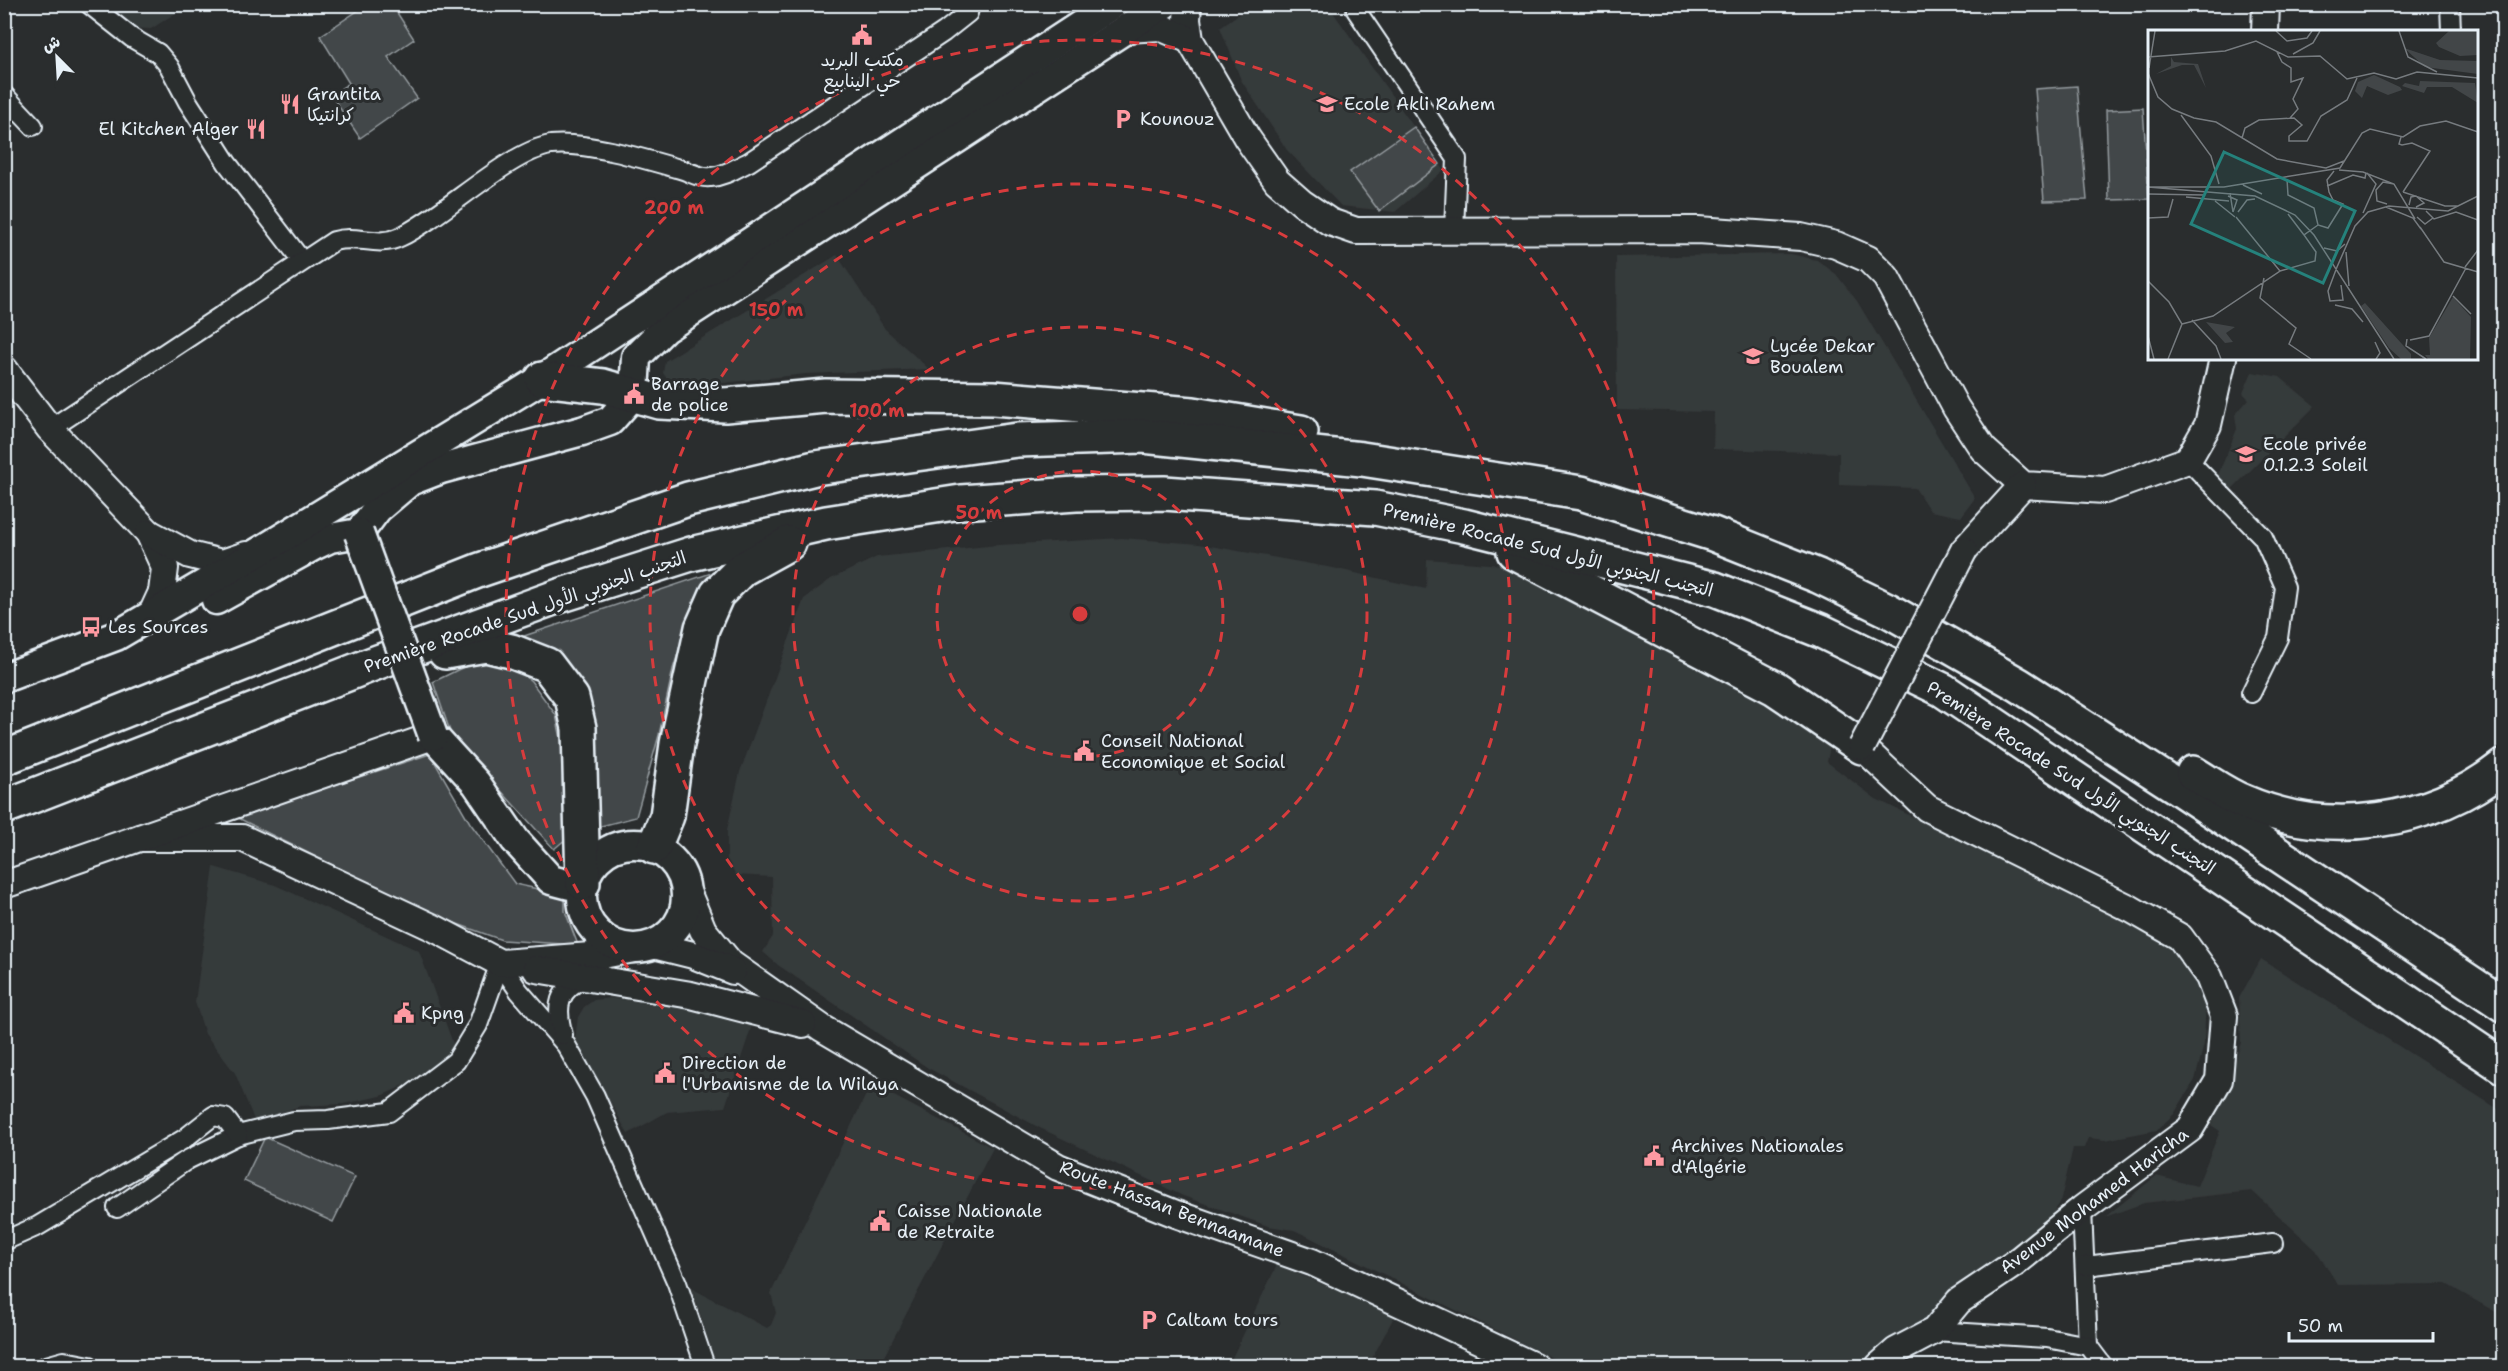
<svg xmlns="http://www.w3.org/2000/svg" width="2508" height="1371" viewBox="0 0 2508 1371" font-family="'Shantell Sans','Playpen Sans Arabic',sans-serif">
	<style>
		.built { fill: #363a3b }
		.green { fill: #424648; stroke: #959ca0; stroke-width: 1.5 }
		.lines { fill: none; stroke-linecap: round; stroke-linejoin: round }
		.street-casing { stroke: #e8f1f8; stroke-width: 22 }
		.secondary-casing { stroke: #e8f1f8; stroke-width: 30 }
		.primary-casing { stroke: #e8f1f8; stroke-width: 33 }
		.highway-casing { stroke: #e8f1f8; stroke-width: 38 }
		.street { stroke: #2a2d2e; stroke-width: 18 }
		.secondary { stroke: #2a2d2e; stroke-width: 26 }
		.primary { stroke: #2a2d2e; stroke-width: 28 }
		.highway { stroke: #2a2d2e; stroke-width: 33 }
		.secondary-bridge-casing { stroke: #e8f1f8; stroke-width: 30; stroke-linecap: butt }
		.primary-bridge-casing { stroke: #e8f1f8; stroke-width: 33; stroke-linecap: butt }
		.secondary-bridge { stroke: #2a2d2e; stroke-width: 26 }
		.primary-bridge { stroke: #2a2d2e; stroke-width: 28 }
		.ring { fill: none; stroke: #d83c3d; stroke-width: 3; stroke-dasharray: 10 8 }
		.labels { text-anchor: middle; stroke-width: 6; stroke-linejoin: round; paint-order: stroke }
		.poi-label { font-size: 18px; fill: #e8f1f8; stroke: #2a2d2e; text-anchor: start }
		.street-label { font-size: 18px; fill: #e8f1f8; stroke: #2a2d2e }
		.inset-road { fill: none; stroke: #767b7f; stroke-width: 1.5 }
		.view { fill: #25827c; fill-opacity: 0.15; stroke: #25827c; stroke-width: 3 }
		.inset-edge { fill: none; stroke: #e8f1f8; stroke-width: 3 }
		.centre { fill: #d83c3d; stroke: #2a2d2e; stroke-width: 3 }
		.ring-label { font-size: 18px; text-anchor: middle; font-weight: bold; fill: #d83c3d; stroke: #2a2d2e; stroke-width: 6; stroke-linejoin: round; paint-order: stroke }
	</style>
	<rect width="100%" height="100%" fill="#2a2d2e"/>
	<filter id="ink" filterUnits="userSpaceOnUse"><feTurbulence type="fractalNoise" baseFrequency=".0167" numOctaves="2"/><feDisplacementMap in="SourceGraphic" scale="12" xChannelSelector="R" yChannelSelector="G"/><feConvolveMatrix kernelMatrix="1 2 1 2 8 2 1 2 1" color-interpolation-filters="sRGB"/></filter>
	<g filter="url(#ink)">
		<g class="built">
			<polygon points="106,5 188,5 151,29 131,28"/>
			<polygon points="1252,5 1328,5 1444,170 1395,212 1341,206 1287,150 1241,80 1220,27"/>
			<polygon points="1791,254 1817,260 1836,274 1857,301 1975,498 1961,517 1930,511 1915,488 1839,485 1839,453 1713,449 1714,412 1617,410 1616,257"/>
			<polygon points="837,255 885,329 929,369 806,374 723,383 699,389 687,389 670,383 663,373 665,361"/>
			<polygon points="2252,372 2280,377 2315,406 2229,492 2216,480 2237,429 2235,415 2249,399 2243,393"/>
			<polygon points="1122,538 1199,544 1333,568 1426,589 1427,559 1502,565 1778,701 1832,736 1827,762 1876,799 2154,934 2182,954 2206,997 2204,1044 2195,1080 2174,1114 2157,1130 2105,1140 2088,1138 2084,1148 2073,1148 2060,1203 2051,1216 1877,1366 1568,1366 1307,1236 1294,1230 1268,1226 1183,1196 1040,1128 928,1068 778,965 763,952 773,936 772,877 736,875 727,859 727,830 740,772 804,599 831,579 877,557 998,545"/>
			<polygon points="214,867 275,885 419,951 454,1046 440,1064 418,1079 381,1096 343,1104 300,1106 255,1122 235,1073 205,1034 195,1002"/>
			<polygon points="2261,959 2503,1112 2503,1316 2446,1284 2338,1285 2316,1250 2252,1191 2144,1203 2105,1217 2156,1176 2197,1186 2220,1131 2211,1125 2226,1096 2241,1042 2239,998"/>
			<polygon points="611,998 755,1016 725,1107 667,1112 628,1134 575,1038 578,1017 584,1007 594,1000"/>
			<polygon points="871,1084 993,1148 879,1366 717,1366 691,1288 767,1328 771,1325 776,1313 771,1293"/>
			<polygon points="1277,1265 1395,1315 1368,1366 1228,1366"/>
		</g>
		<g class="green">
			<polygon points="368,4 392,5 414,39 388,57 417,98 360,138 331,95 349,83 320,36"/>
			<polygon points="2077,86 2087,200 2044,201 2035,89"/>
			<polygon points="2143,108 2149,199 2109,200 2106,110"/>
			<polygon points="1414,127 1440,164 1379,211 1350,172"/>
			<polygon points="720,570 697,596 673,669 659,735 636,817 597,827 561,662 524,636"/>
			<polygon points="484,657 508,663 531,681 556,715 563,748 567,838 554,849 452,737 433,682"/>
			<polygon points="430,754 470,823 515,884 565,895 565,911 578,945 502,940 435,916 236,817"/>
			<polygon points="265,1137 355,1177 333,1222 244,1181"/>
		</g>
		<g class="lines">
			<g class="street-casing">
				<g id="street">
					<polyline points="89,4 132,38 158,53 169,66 188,102 227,163 302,261"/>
					<polyline points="2450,4 2451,32"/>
					<polyline points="1356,10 1457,159 1454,230"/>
					<polyline points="4,95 33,126"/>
					<path d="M50 429 334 241C357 234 378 248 400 237 444 216 508 152 551 145 583 141 645 159 676 168 687 170 700 179 711 177 725 176 736 168 749 162L944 32 968 13 970 4"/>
					<polyline points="2188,460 2263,537 2285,587 2278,638 2251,693"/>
					<polyline points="500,963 519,991 566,1045 595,1096 677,1283 705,1366"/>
					<path d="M563 1035C555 1007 557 989 587 977"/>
					<polyline points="117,1208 187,1160 238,1135 294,1121 328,1120 389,1112 456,1061 478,1025 500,963"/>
					<polyline points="2082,1209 2088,1346"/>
					<polyline points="4,1241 38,1226 184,1139 213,1116 225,1118 238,1135"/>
					<polyline points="2086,1266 2273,1243"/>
					<polyline points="1934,1331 2047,1338 2088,1346 2103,1366"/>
					<polyline points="46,1366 64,1361 90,1366"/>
				</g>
			</g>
			<g class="secondary-casing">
				<g id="secondary">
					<polyline points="1188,4 1187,20 1190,40 1247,138 1277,181 1302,203 1330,222 1356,231 1698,230 1801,237 1836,245 1868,259 1886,277 1956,408 1983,449 2023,485 2105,490 2188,460 2208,425 2223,358"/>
					<polyline points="1127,29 1160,27 1190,40"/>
					<polyline points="2265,32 2266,4"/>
					<polyline points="4,369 50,429 149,533 165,568 162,592 150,618"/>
					<polyline points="149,533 190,555 222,563 246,555"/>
					<polyline points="1964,550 2023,485"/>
					<polyline points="1862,747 1927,808 2131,909 2180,937 2209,977 2224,1016 2219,1080 2190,1129 2082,1209 2014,1264 1959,1301 1934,1331 1896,1351 1879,1366"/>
					<polyline points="140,838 242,838 434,928 500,963 603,955 639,948"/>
					<polyline points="4,885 433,736"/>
					<polyline points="686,889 703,930 731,964 822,1028 1058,1167 1176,1214 1312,1262 1534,1366"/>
					<polyline points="653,945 693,955 733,971"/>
					<polyline points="536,969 691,995 803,1024"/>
				</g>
			</g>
			<g class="primary-casing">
				<g id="primary">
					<polyline points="216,600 315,545 330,538 359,533 377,509 410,481 441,469 582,431 610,421 634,394 636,357 664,329 1164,4"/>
					<polyline points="4,678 116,636 264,549 542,379 1113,4"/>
					<polyline points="433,736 476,783 515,840 551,880 570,885 583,884"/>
					<circle cx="634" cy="896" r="52"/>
				</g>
			</g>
			<g class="highway-casing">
				<g id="highway">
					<polyline points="542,379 603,386 659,402 725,405 826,396 993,398 1193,414 1301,432"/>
					<polyline points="1514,552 1775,688 1862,747"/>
					<polyline points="445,652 486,645 511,651 547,665 572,698 579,728 583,883"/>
					<polyline points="4,758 480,570 688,499 815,468 1017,440 1143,436 1362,459 1581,493 1713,534 1818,576 1888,610 2019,685 2180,789 2504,1005"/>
					<path d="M2193 773C2210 783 2226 795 2244 802 2330 839 2431 824 2504 766"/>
					<polyline points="4,807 378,662 559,596 691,554 826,523 961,502 1076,494 1164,493 1375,508 1464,526 1715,589 1821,631 1943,690 2504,1067"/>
					<polyline points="654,847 667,816 677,744 702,628 717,594 742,569 789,543"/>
				</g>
			</g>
			<use href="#street" class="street"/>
			<use href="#secondary" class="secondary"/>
			<use href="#primary" class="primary"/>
			<use href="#highway" class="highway"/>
			<g class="secondary-bridge-casing">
				<polyline id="secondary-bridge" points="1862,747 1964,550"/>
			</g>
			<g class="primary-bridge-casing">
				<polyline id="primary-bridge" points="359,533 433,736"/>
			</g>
			<use href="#secondary-bridge" class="secondary-bridge"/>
			<use href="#primary-bridge" class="primary-bridge"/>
		</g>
	</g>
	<g class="ring">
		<circle cx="1080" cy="614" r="143"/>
		<circle cx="1080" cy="614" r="287"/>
		<circle cx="1080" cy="614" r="430"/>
		<circle cx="1080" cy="614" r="574"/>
	</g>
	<defs>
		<g id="civic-bare" transform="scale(1.62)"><path d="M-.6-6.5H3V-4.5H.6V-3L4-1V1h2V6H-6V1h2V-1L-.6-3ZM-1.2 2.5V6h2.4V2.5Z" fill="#ff9aa2" stroke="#2a2d2e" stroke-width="2.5" paint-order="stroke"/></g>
		<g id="restaurant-bare" transform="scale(1.62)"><path d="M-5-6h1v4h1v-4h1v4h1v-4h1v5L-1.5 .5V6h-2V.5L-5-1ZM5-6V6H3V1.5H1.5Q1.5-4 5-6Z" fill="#ff9aa2" stroke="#2a2d2e" stroke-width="2.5" paint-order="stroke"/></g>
		<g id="school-bare" transform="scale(1.62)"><path d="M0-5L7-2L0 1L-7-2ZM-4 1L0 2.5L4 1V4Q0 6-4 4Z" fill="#ff9aa2" stroke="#2a2d2e" stroke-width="2.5" paint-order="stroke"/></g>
		<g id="parking-bare" transform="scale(1.62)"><path d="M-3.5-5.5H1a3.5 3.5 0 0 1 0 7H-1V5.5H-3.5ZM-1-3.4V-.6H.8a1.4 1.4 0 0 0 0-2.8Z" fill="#ff9aa2" stroke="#2a2d2e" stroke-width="2.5" paint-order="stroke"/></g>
		<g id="bus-bare" transform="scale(1.62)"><path d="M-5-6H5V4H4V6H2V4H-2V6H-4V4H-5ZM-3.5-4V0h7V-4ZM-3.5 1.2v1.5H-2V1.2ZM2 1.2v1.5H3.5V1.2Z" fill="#ff9aa2" stroke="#2a2d2e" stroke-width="2.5" paint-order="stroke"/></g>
	</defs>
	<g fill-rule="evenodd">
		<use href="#civic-bare" x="862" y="35"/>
		<use href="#restaurant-bare" x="290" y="104"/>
		<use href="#school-bare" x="1327" y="104"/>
		<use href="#parking-bare" x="1123" y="119"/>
		<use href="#restaurant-bare" x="256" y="129"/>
		<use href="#school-bare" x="1753" y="356"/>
		<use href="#civic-bare" x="634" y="394"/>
		<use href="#school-bare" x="2246" y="454"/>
		<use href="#bus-bare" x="91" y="627"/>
		<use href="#civic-bare" x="1084" y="751"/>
		<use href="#civic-bare" x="404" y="1013"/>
		<use href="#civic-bare" x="665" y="1073"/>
		<use href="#civic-bare" x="1654" y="1156"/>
		<use href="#civic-bare" x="880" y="1221"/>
		<use href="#parking-bare" x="1149" y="1320"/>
	</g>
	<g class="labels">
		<g class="poi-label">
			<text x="862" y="66" text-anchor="middle">مكتب البريد<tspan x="862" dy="21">حي الينابيع</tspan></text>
			<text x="307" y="100">Grantita<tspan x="307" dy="21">كرانتيكا</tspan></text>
			<text x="1344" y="110">Ecole Akli Rahem</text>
			<text x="1140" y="125">Kounouz</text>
			<text x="239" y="135" text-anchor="end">El Kitchen Alger</text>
			<text x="1770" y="352">Lycée Dekar<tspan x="1770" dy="21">Boualem</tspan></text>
			<text x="651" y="390">Barrage<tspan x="651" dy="21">de police</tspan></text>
			<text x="2263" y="450">Ecole privée<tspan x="2263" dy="21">0.1.2.3 Soleil</tspan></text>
			<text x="108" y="633">Les Sources</text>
			<text x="1101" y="747">Conseil National<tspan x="1101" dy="21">Economique et Social</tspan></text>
			<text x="421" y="1019">Kpng</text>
			<text x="682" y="1069">Direction de<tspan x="682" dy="21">l'Urbanisme de la Wilaya</tspan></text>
			<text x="1671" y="1152">Archives Nationales<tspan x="1671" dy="21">d'Algérie</tspan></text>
			<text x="897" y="1217">Caisse Nationale<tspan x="897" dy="21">de Retraite</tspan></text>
			<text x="1166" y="1326">Caltam tours</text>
		</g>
		<g class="street-label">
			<text transform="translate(1548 550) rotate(14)" y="6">Première Rocade Sud التجنب الجنوبي الأول</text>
			<text transform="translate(525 612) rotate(-19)" y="6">Première Rocade Sud التجنب الجنوبي الأول</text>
			<text transform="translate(2071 778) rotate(33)" y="6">Première Rocade Sud التجنب الجنوبي الأول</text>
			<text transform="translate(2094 1201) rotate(-37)" y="6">Avenue Mohamed Haricha</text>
			<text transform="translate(1172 1209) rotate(21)" y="6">Route Hassan Bennaamane</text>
		</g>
	</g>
	<g transform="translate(2148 30)">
		<rect width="330" height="330" fill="#2a2d2e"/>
		<path d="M301 1H329L330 25 312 26 291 17 288 13ZM256 18 292 30 330 31V44L277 37ZM23 27 26 32 50 34 58 58 46 35H34L8 44 23 36ZM226 45 252 57 254 60 240 65 219 56 214 68 207 61 210 52ZM272 51 327 53 330 73 304 57H279L276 63 254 56 257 53 271 56ZM305 267 323 287 322 329H280L277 325H282L281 308ZM217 273 263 324V329H253L241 318 213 276ZM58 292 87 297 78 303 85 312 77 313Z" fill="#424648"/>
		<path class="inset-road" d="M128 1 139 11 159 8 164 1M251 1 260 27 289 42M129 22 134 32 143 38V52L155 48 145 69 150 79 142 88M145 24 165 13 172 1M0 27 77 21 108 11 140 27 172 26 199 49 226 43 248 49 269 42 330 48M1 38 7 1M0 43 10 67 24 79 46 88 68 92 129 129 178 138 196 131M33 85 63 126 71 154M253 107 251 114 254 115 264 113 282 121 255 162M94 108 97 98 111 90 146 88 154 95 141 106V111H159L173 86 199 70 209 48M191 140 215 142 246 154 267 189M0 144V157H76L192 138 214 103 222 99 255 107 272 96 298 91 330 102M139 149 140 165 166 178 170 195 180 198 195 174 185 170 181 162 179 150 186 141M95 155 114 164M179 156 205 145 217 148 218 143M0 157 107 166 147 185 166 205 246 329M255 162 297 176H310M82 163 85 182M0 164 56 165M80 166 89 170 85 182M38 167 81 171M67 171 87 187M239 174 229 171 228 160 235 152 246 154M261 175 263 167 268 166 276 173 268 177M238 177 265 188 273 199M278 181 286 189 308 182 330 190M90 182 99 170 107 169M215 183 228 154 219 143M140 184 156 205M269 187 277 194 285 188M0 188 20 187 25 169M272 197 296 232 330 242M176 218 189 221 197 214M198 222 201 256M317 237 330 220M132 241 167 231 168 222 156 205 170 195M116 248 112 268 148 298 141 314 163 329M0 251 21 272 34 294 20 329M193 255 195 270 182 271 180 261 189 237 207 196 220 182 241 176 300 181 330 166M305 266 323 284M187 275 204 279 215 292M44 290 68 316 73 329M34 294 65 286 132 241 88 187M0 306 6 329M259 309 258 316 278 329M262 310 281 306 318 238M227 312 232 323 228 329"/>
		<path class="view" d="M76 122 207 181 175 253 43 194Z"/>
		<rect width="330" height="330" class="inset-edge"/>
	</g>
	<circle cx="1080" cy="614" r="9" class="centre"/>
	<g class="ring-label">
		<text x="674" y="214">200 m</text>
		<text x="776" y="316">150 m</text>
		<text x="877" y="417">100 m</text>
		<text x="979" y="519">50 m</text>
	</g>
	<rect width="2508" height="1371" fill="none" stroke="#2a2d2e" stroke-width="24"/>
	<rect x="12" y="12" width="2484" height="1347" fill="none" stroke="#e8f1f8" stroke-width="2" filter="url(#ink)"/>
	<g transform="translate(57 57) rotate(336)" stroke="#2a2d2e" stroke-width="4.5" paint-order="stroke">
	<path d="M0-4.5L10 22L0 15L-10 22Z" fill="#e8f1f8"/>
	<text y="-9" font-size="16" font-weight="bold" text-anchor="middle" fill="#e8f1f8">ش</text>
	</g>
	<path d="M2289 1332v9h144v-9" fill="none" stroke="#e8f1f8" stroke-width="3"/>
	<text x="2298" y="1332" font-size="18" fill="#e8f1f8" stroke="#2a2d2e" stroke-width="4.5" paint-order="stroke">50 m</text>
</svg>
